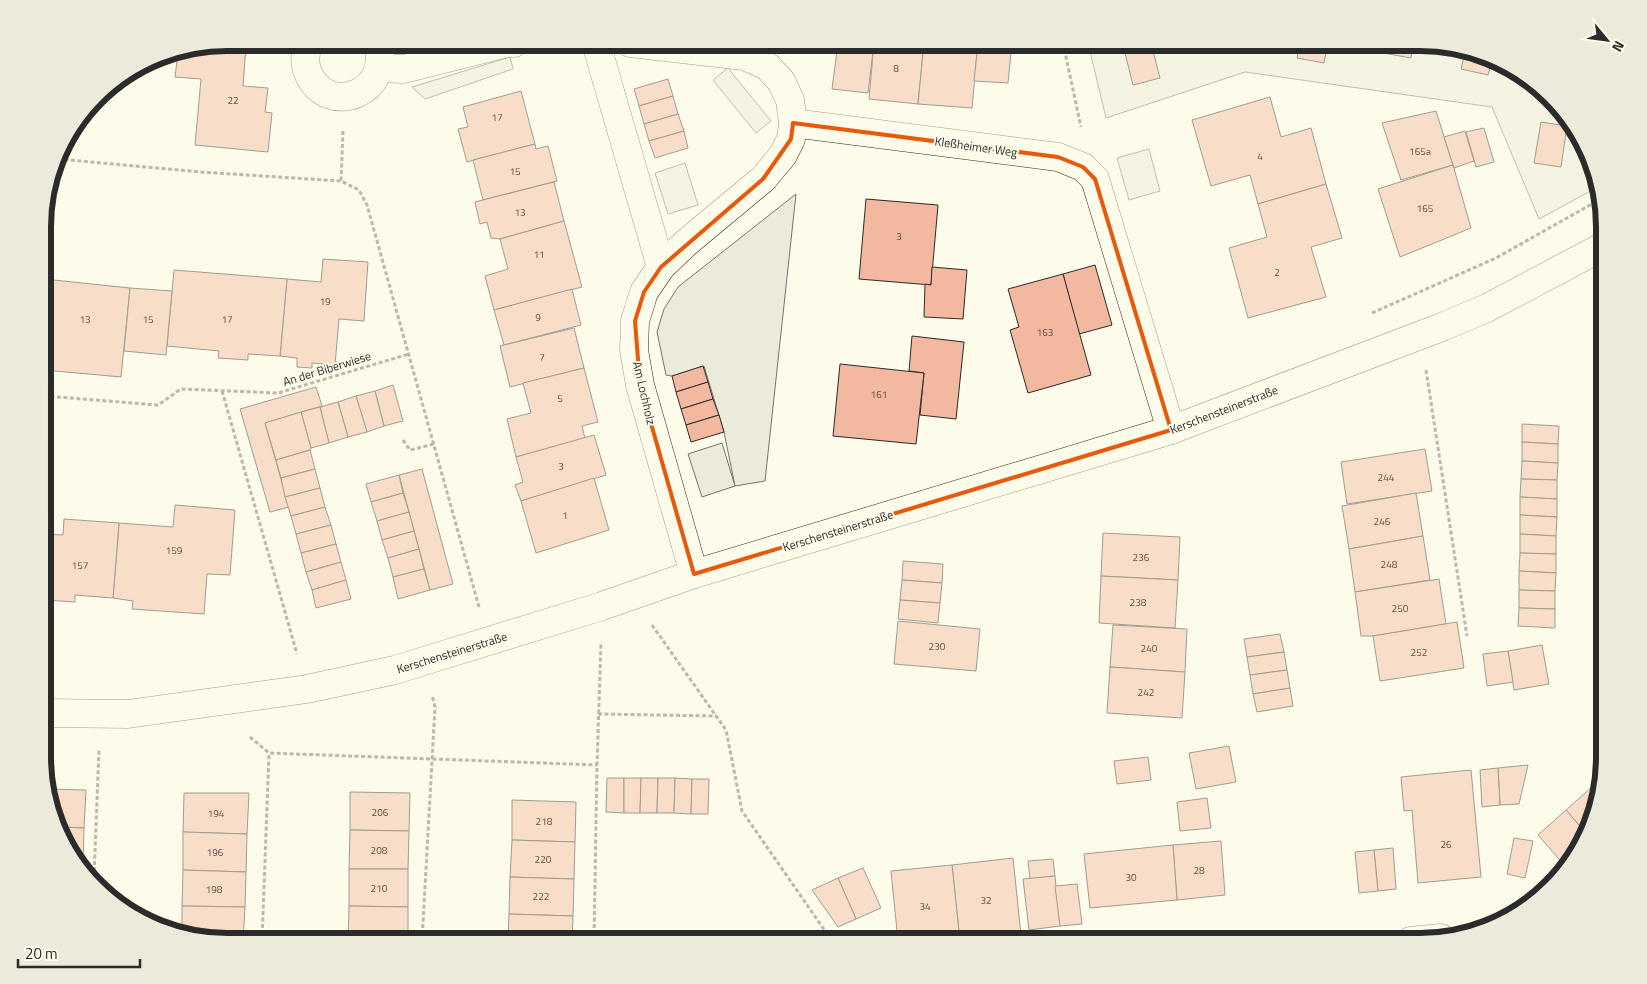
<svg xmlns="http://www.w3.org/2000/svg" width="1647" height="984" viewBox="0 0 1647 984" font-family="'Titillium Web',sans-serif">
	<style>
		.green { fill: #ecebdb; stroke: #74746e }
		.parking { fill: #eceadb; stroke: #74746e }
		.building { fill: #f2b8a0; stroke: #2b2b2b }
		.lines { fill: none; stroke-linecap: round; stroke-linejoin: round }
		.minor-casing { stroke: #2b2b2b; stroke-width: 29 }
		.path { stroke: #6a6964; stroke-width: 3; stroke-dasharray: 4 2.5; stroke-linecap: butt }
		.minor { stroke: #fdfbea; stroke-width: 28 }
		.marked { fill: none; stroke: #e8590c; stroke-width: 4; stroke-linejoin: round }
		.labels { text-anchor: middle; stroke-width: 4; stroke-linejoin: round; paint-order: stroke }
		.number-label { font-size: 10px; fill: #5d4e48 }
		.street-label { font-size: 12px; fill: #2b2b2b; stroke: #fdfbea }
		.rim { fill: none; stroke: #2b2b2b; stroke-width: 6 }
	</style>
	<rect width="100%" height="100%" fill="#fdfbea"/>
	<g class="green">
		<polygon points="1088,43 1420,43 1468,49 1512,67 1580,135 1596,188 1539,219 1492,107 1245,72 1106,118"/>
		<polygon points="796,194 765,481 735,486 724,432 704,366 672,376 666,375 657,332 664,309 678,287"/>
	</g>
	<g class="parking">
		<polygon points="510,57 513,69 425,99 412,87"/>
		<polygon points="728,68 771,121 756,133 713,80"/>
		<polygon points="1149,149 1160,191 1129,200 1117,158"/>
		<polygon points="685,163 698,205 668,214 655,173"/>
		<polygon points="722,443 735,486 702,497 688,454"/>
	</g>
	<g class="building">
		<polygon points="228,42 246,43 246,46 223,43"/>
		<polygon points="223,43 246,46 243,86 268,88 265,112 272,113 268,152 195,145 201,79 175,77 178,52"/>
		<polygon points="838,43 874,43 868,93 832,89"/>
		<polygon points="874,43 924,43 918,104 869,99"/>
		<polygon points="924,43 978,43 972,108 918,104"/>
		<polygon points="978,43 1012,43 1008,83 974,81"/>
		<polygon points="1133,43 1151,43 1160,78 1133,85 1123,45"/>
		<polygon points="1215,43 1242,43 1241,49 1214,46"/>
		<polygon points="1300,43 1328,43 1324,63 1297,58"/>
		<polygon points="1386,43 1413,43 1411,58 1383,53"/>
		<polygon points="1466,49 1492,59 1488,75 1461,69"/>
		<polygon points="668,79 673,96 639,106 634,89"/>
		<polygon points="521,91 535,144 467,162 458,129 468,127 463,107"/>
		<polygon points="673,96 678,114 644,124 639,106"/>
		<polygon points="1270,97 1281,137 1311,128 1326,184 1258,204 1250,175 1211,186 1192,120"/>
		<polygon points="1436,111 1453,165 1401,180 1382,123"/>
		<polygon points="678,114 684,131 649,141 644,124"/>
		<polygon points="1541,122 1567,126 1561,167 1534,163"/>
		<polygon points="1484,128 1494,162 1476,167 1466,132"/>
		<polygon points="684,131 688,148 655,158 649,141"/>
		<polygon points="1465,131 1474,161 1454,168 1444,137"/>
		<polygon points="535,144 536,149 548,146 557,181 483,200 473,160"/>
		<polygon points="1453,165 1471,228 1400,257 1378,189"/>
		<polygon points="554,182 564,221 500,239 491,238 487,222 480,224 475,202"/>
		<polygon points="1326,184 1342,238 1311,247 1326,297 1248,318 1229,248 1267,237 1258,204"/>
		<polygon points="866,199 938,205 931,285 859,279"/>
		<polygon points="564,221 582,287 494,310 485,276 508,269 500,239"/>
		<polygon points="323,259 368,262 364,321 339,319 335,365 312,363 312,368 297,367 297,358 280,356 287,279 321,282"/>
		<polygon points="1095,265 1112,325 1079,334 1063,274"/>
		<polygon points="932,267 967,270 963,319 924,317 925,284 931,285"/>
		<polygon points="174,270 287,279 280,356 248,354 248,360 218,358 219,351 167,346"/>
		<polygon points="1063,274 1091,375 1028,393 1010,330 1019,327 1008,289"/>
		<polygon points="44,279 130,288 121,377 44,370"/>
		<polygon points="130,288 172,291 166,355 124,351"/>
		<polygon points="572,289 581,325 504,345 494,310"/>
		<polygon points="574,328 584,368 510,387 500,346"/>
		<polygon points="912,336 964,342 956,419 920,415 924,373 909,371"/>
		<polygon points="840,364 924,373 916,444 833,436"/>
		<polygon points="703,366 708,382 676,392 672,376"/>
		<polygon points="584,368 598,422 582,426 585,438 516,457 507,419 531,413 523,383"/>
		<polygon points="708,382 713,399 681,409 676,392"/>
		<polygon points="393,385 403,421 384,426 375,391"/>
		<polygon points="316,387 322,406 265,423 289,507 270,512 240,409"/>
		<polygon points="375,391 384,426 367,432 356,396"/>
		<polygon points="356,396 367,432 348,437 338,402"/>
		<polygon points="713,399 719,415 686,425 681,409"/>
		<polygon points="338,402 348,437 329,443 320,407"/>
		<polygon points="320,407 329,443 311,448 301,412"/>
		<polygon points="301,412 311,448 310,450 276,460 265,423"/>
		<polygon points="719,415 724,432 691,442 686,425"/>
		<polygon points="1522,424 1559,426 1558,444 1522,442"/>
		<polygon points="594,435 606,475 521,501 515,485 523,482 516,457"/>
		<polygon points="1522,442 1558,444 1558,463 1522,461"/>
		<polygon points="1425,449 1432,491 1347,504 1341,462"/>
		<polygon points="310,450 315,469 281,478 276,460"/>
		<polygon points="1522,461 1558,463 1557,480 1521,479"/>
		<polygon points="315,469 320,488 285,497 281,478"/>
		<polygon points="422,469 453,584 430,590 399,475"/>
		<polygon points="399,475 403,493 371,502 366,484"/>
		<polygon points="594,478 609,530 536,553 521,501"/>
		<polygon points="1521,479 1557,480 1557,499 1520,497"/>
		<polygon points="320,488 325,507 291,516 285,497"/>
		<polygon points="403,493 409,512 377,521 371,502"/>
		<polygon points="1416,493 1423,536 1349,549 1342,506"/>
		<polygon points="1520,497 1557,499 1557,517 1520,515"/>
		<polygon points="175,505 235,510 230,575 207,574 204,614 132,609 133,601 113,598 119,523 173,527"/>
		<polygon points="325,507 331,525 296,534 291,516"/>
		<polygon points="409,512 414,531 382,540 377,521"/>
		<polygon points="1520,515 1557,517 1556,536 1520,534"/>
		<polygon points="64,519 119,523 113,598 75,595 75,602 44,600 44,534 63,535"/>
		<polygon points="331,525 336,544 301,553 296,534"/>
		<polygon points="414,531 419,549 388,558 382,540"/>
		<polygon points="1103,533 1180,537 1178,580 1101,576"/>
		<polygon points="1520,534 1556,536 1556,554 1520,553"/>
		<polygon points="1423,536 1430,580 1355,592 1349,549"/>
		<polygon points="336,544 341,562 306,572 301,553"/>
		<polygon points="419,549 424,569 393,577 388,558"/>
		<polygon points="1520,553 1556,554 1556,573 1519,571"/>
		<polygon points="903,561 943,564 942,583 902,580"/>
		<polygon points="341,562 346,580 312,590 306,572"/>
		<polygon points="424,569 430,590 398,599 393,577"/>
		<polygon points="1519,571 1556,573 1555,591 1519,590"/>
		<polygon points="1101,576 1178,580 1175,628 1099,623"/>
		<polygon points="1439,579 1446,624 1373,636 1361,636 1355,592"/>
		<polygon points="346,580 351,599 316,608 312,590"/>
		<polygon points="902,580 942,583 940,603 900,600"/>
		<polygon points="1519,590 1555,591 1555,609 1519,608"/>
		<polygon points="900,600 940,603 938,623 898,619"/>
		<polygon points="1519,608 1555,609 1555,628 1518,626"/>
		<polygon points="898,621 980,629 976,671 894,664"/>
		<polygon points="1457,622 1464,668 1380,681 1373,636"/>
		<polygon points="1113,625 1187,629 1185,672 1110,667"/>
		<polygon points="1280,634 1284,652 1247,657 1244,639"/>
		<polygon points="1542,645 1549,684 1514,690 1508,651"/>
		<polygon points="1508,651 1513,682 1487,686 1483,654"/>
		<polygon points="1284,652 1287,670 1250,675 1247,657"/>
		<polygon points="1110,667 1185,672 1182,718 1107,713"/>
		<polygon points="1287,670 1290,688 1253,694 1250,675"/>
		<polygon points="1290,688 1293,706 1257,712 1253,694"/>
		<polygon points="1229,746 1236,782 1196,789 1189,753"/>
		<polygon points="1148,757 1151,780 1117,784 1114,761"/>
		<polygon points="1528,765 1519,804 1500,805 1498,768"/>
		<polygon points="1498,768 1500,805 1482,807 1480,770"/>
		<polygon points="1471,770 1481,877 1418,883 1412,810 1404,811 1401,777"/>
		<polygon points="607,778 624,778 624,813 606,812"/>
		<polygon points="624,778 641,778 640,813 624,813"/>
		<polygon points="641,778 658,778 657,813 640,813"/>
		<polygon points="658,778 675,778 674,813 657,813"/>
		<polygon points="675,778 692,779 691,814 674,813"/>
		<polygon points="692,779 709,779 708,814 691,814"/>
		<polygon points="1594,785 1598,789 1585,832 1566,810"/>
		<polygon points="47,789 86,790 84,828 62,827"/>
		<polygon points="350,792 410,793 409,831 350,830"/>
		<polygon points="184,793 249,793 247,834 183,832"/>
		<polygon points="1207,798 1211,828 1180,831 1177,802"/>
		<polygon points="512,800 576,802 575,842 512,840"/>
		<polygon points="1566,810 1585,832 1580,849 1564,865 1538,835"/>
		<polygon points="62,827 84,828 83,866 81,866 74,859"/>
		<polygon points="350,830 409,831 408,869 349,869"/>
		<polygon points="183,832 247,834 246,872 183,870"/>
		<polygon points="1514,838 1533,841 1525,878 1507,874"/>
		<polygon points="512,840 575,842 574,879 510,877"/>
		<polygon points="1221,841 1225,895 1177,900 1173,845"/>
		<polygon points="1173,845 1177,900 1090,908 1084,854"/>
		<polygon points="1393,848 1396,889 1378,891 1374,850"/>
		<polygon points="1374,850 1378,891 1359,893 1355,852"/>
		<polygon points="1013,858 1021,935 960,941 952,865"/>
		<polygon points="1053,859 1055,876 1030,879 1028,861"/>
		<polygon points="952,865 960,941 898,941 891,871"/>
		<polygon points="863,868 881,908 856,919 838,878"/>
		<polygon points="349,869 408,869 408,907 349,906"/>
		<polygon points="183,870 246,872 245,907 182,906"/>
		<polygon points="1055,876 1060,926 1029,930 1023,879"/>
		<polygon points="510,877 574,879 573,916 509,914"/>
		<polygon points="838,878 856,919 838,927 812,890"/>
		<polygon points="1077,884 1082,924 1060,926 1055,886"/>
		<polygon points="182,906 245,907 243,941 227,941 182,935"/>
		<polygon points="349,906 408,907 408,941 348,941"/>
		<polygon points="509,914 573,916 572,941 508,941"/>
	</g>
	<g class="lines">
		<g class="minor-casing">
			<g id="minor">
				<path d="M309 43C305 52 304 63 308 73 328 119 394 92 377 43"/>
				<polyline points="596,43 661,267 644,292 635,321 634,350 640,385 694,574"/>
				<polyline points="630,43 744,56 767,66 781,81 790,100 793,123 1058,157 1083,167 1095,179 1171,430"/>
				<polyline points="379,68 404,69 507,43 514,43"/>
				<polyline points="661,267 686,243 763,179 783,155 791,139 793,123"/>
				<polyline points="44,713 128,714 307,689 395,670 602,606 694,574 1171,430 1442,327 1487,308 1604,246"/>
				<polyline points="1411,941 1441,938"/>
			</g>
		</g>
		<g class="path">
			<polyline points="1063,43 1081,127"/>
			<polyline points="800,50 801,43"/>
			<polyline points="343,131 341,181 359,190 367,205 479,607"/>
			<polyline points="58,159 201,172 341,181"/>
			<polyline points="1372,313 1496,258 1599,200"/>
			<polyline points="1426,370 1467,636"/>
			<polyline points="222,391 297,654"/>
			<polyline points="44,396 158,405 181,389 278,393 409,354"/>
			<polyline points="403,440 410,450 434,444"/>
			<polyline points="652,625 726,730 742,811 832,941"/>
			<polyline points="598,714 716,716"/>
			<polyline points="250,737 269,753 597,765"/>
			<polyline points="94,878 99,749"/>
			<polyline points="262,941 269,753"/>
			<polyline points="422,941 435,707 432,695"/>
			<polyline points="594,941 597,765 601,642"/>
		</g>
		<use href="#minor" class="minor"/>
	</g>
	<path d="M0 0H1647V984H0ZM793 123 1058 157 1083 167 1095 179 1171 430 694 574 640 385 635 321 644 292 661 267 763 179 791 139Z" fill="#fdfbea" fill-opacity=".55" fill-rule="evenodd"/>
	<path class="marked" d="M793 123 1058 157 1083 167 1095 179 1171 430 694 574 640 385 635 321 644 292 661 267 763 179 791 139Z"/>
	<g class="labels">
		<g class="number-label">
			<text x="896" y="72">8</text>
			<text x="233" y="104">22</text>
			<text x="497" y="121">17</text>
			<text x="1420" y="155">165a</text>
			<text x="1260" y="160">4</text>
			<text x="515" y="175">15</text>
			<text x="1425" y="212">165</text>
			<text x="520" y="216">13</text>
			<text x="899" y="240">3</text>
			<text x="539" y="258">11</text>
			<text x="1277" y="276">2</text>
			<text x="325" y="305">19</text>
			<text x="538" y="321">9</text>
			<text x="85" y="323">13</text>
			<text x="148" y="323">15</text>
			<text x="227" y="323">17</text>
			<text x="1045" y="336">163</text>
			<text x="542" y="361">7</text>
			<text x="879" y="398">161</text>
			<text x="560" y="402">5</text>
			<text x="561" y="470">3</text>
			<text x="1386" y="481">244</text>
			<text x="565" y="519">1</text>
			<text x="1382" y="525">246</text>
			<text x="174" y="554">159</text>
			<text x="1141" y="561">236</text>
			<text x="1389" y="568">248</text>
			<text x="80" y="569">157</text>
			<text x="1138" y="606">238</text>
			<text x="1400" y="612">250</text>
			<text x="937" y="650">230</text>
			<text x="1149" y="652">240</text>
			<text x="1419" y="656">252</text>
			<text x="1146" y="696">242</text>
			<text x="380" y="816">206</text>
			<text x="216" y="817">194</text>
			<text x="544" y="825">218</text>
			<text x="1446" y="848">26</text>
			<text x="379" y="854">208</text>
			<text x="215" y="856">196</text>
			<text x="543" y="863">220</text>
			<text x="1199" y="874">28</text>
			<text x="1131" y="881">30</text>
			<text x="379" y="892">210</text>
			<text x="214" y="893">198</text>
			<text x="541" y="900">222</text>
			<text x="986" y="904">32</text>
			<text x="925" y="910">34</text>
		</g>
		<g class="street-label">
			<text transform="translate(976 147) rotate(8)" y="4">Kleßheimer Weg</text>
			<text transform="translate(327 369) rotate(-17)" y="4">An der Biberwiese</text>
			<text transform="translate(644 393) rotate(77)" y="4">Am Lochholz</text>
			<text transform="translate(1224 410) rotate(-21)" y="4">Kerschensteinerstraße</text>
			<text transform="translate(838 531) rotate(-17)" y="4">Kerschensteinerstraße</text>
			<text transform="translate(452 653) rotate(-17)" y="4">Kerschensteinerstraße</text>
		</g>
	</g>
	<path d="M0 0H1647V984H0ZM227 51H1420A176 176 0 0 1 1596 227V757A176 176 0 0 1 1420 933H227A176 176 0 0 1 51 757V227A176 176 0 0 1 227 51Z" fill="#eceadb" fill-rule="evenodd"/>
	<path class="rim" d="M227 51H1420A176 176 0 0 1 1596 227V757A176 176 0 0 1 1420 933H227A176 176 0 0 1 51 757V227A176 176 0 0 1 227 51Z"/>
	<g transform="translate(1607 40) rotate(119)" stroke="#fdfbea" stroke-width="4" paint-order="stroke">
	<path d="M0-4L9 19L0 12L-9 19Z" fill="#2b2b2b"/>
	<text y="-8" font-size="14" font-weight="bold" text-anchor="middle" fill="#2b2b2b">N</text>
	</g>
	<path d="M18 959v8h122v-8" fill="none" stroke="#2b2b2b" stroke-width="2.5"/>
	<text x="25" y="959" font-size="15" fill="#2b2b2b" stroke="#fdfbea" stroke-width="4" paint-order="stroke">20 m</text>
</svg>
